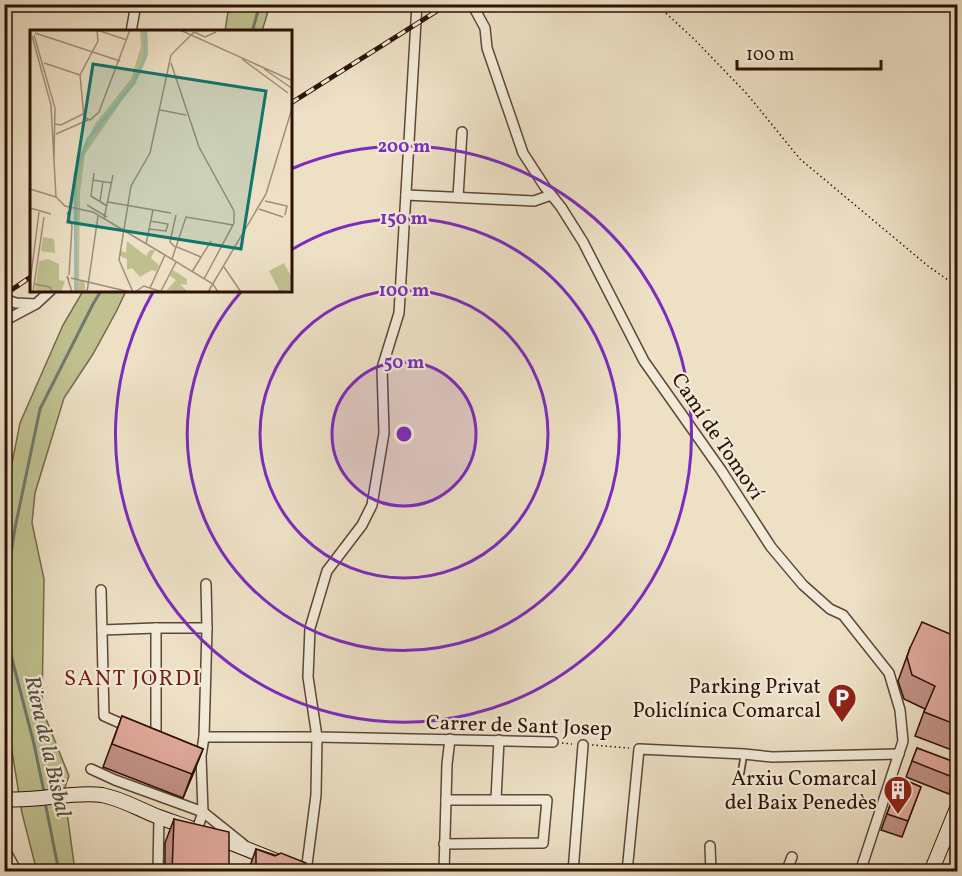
<svg xmlns="http://www.w3.org/2000/svg" width="962" height="876" viewBox="0 0 962 876" font-family="Vollkorn,serif">
	<style>
		.green { fill: #c0c08f; stroke: #77694a; stroke-width: 1.5 }
		.lines { fill: none; stroke-linecap: round; stroke-linejoin: round }
		.stream { stroke: #6f796d; stroke-width: 3 }
		.lane-casing { stroke: #5e4636; stroke-width: 8 }
		.street-casing { stroke: #5e4636; stroke-width: 12 }
		.secondary-casing { stroke: #2e1206; stroke-width: 16 }
		.path { stroke: #2e1206; stroke-width: 1.5; stroke-dasharray: 1.5 3; stroke-linecap: butt }
		.lane { stroke: #f3ebd9; stroke-width: 4.5 }
		.street { stroke: #f3ebd9; stroke-width: 9 }
		.secondary { stroke: #f3ebd9; stroke-width: 14 }
		.rail-casing { stroke: #2e1206; stroke-width: 5 }
		.rail { stroke: #f3ebd9; stroke-width: 3; stroke-dasharray: 9; stroke-linecap: butt }
		.wall { fill: #c29287; stroke: #2e1206; stroke-width: 1.5 }
		.shaded-wall { fill: #9e776e; stroke: #2e1206; stroke-width: 1.5 }
		.building { fill: #e1aa9d; stroke: #2e1206; stroke-width: 1.5 }
		.ring { fill: none; stroke: #7b2cbf; stroke-width: 3 }
		.labels { text-anchor: middle; stroke-width: 4.5; stroke-linejoin: round; paint-order: stroke }
		.street-label { font-size: 21px; fill: #2e1206; stroke: #f3ebd9 }
		.poi-label { font-size: 21px; fill: #2e1206; stroke: #f3ebd9; text-anchor: end }
		.neighbourhood-label { font-size: 22px; letter-spacing: 1.5px; fill: #7a1f14; stroke: #f3ebd9 }
		.water-label { font-size: 22px; font-style: italic; fill: #544e42; stroke: #f3ebd9 }
		.inset-river { fill: none; stroke: #9abdb1; stroke-width: 3 }
		.inset-road { fill: none; stroke: #a18e79; stroke-width: 1.5 }
		.view { fill: #0f766e; fill-opacity: 0.15; stroke: #0f766e; stroke-width: 3 }
		.inset-edge { fill: none; stroke: #2e1206; stroke-width: 3 }
		.centre { fill: #7b2cbf; stroke: #f3ebd9; stroke-width: 3 }
		.ring-label { font-size: 18px; text-anchor: middle; font-weight: bold; fill: #7b2cbf; stroke: #f3ebd9; stroke-width: 4.5; stroke-linejoin: round; paint-order: stroke }
	</style>
	<rect width="100%" height="100%" fill="#ede0c5"/>
	<filter id="stains"><feTurbulence type="fractalNoise" baseFrequency=".00333" numOctaves="4"/><feColorMatrix values="0 0 0 0 .2 0 0 0 0 .09 0 0 0 0 .02 0 0 0 .5 -.17"/></filter>
	<radialGradient id="worn" r=".72"><stop offset=".6" stop-color="#630" stop-opacity="0"/><stop offset="1" stop-color="#630" stop-opacity=".3"/></radialGradient>
	<g class="green">
		<polygon points="229,5 270,5 262,31 225,31"/>
		<polygon points="83,291 126,291 116,312 93,354 64,398 35,493 32,523 44,579 42,709 69,776 64,790 75,871 37,872 22,813 5,708 5,498 20,423 63,325"/>
	</g>
	<g class="lines">
		<g class="stream">
			<polyline points="252,32 260,4"/>
			<polyline points="4,598 15,528 40,409 93,304 101,291"/>
			<polyline points="4,628 34,744 44,792"/>
			<polyline points="45,802 59,872"/>
		</g>
		<g class="lane-casing">
			<polyline id="lane" points="741,773 744,754"/>
		</g>
		<g class="street-casing">
			<g id="street">
				<polyline points="472,4 485,28 487,48 523,153 545,187 561,207 583,242 644,361 721,470 771,547 803,585 830,609 843,615 889,673 900,710 903,741 860,872"/>
				<polyline points="131,32 136,4"/>
				<polyline points="406,195 534,201 551,195"/>
				<polyline points="458,197 462,132"/>
				<polyline points="4,299 16,303 36,304 50,291"/>
				<polyline points="4,321 34,305"/>
				<polyline points="101,590 104,716 129,727"/>
				<polyline points="102,630 156,628 207,628"/>
				<polyline points="156,737 156,628"/>
				<polyline points="204,737 317,737 553,742"/>
				<polyline points="91,769 115,780 203,812 243,844"/>
				<polyline points="496,799 499,740"/>
				<polyline points="197,830 203,812 201,756 204,737 207,628 206,584"/>
				<polyline points="444,844 543,843 547,800 446,800"/>
				<polyline points="710,846 711,872"/>
				<polyline points="4,848 17,872"/>
				<polyline points="158,872 159,817"/>
				<polyline points="306,872 316,795 317,737 308,677 310,628 327,571 362,525 372,505 384,433 382,368 399,313 417,4"/>
				<polyline points="444,872 447,764 450,739"/>
				<polyline points="573,872 583,745"/>
				<polyline points="627,872 639,749 744,754 772,757 899,754"/>
				<polyline points="786,872 792,857"/>
			</g>
		</g>
		<g class="secondary-casing">
			<g id="secondary">
				<path d="M4 799C37 802 71 791 102 795 123 799 140 810 159 817 169 821 180 824 190 828"/>
				<polyline points="214,836 304,872"/>
				<polyline points="931,872 958,806"/>
			</g>
		</g>
		<g class="path">
			<polyline points="656,4 695,40 747,94 800,159 928,266 958,287"/>
			<polyline points="562,743 572,744"/>
			<polyline points="592,745 629,748"/>
		</g>
		<use href="#lane" class="lane"/>
		<use href="#street" class="street"/>
		<use href="#secondary" class="secondary"/>
		<g class="rail-casing">
			<g id="rail">
				<polyline points="291,103 448,4"/>
				<polyline points="4,295 32,276"/>
			</g>
		</g>
		<use href="#rail" class="rail"/>
	</g>
	<g class="wall">
		<polygon points="957,637 957,752 915,736 925,709 904,699 898,681 910,648"/>
		<polygon points="122,716 203,749 183,798 103,767"/>
		<polygon points="917,748 957,763 956,781 949,794 906,777"/>
		<polygon points="900,778 921,787 902,837 881,830"/>
		<polygon points="174,819 229,872 165,872 165,843"/>
		<polygon points="256,849 306,865 321,872 250,872 250,866"/>
	</g>
	<g class="shaded-wall">
		<polygon points="203,749 194,772 183,798 192,774"/>
		<polygon points="957,773 956,781 949,794 955,778"/>
	</g>
	<g class="building">
		<polygon points="922,622 957,637 957,725 924,712 935,686 912,675 907,657 910,648"/>
		<polygon points="122,716 203,749 192,774 112,744"/>
		<polygon points="917,748 957,763 957,773 955,778 912,761"/>
		<polygon points="900,778 921,787 908,821 887,814"/>
		<polygon points="174,819 229,832 229,872 172,872"/>
		<polygon points="256,849 275,856 281,853 306,863 306,865 321,872 256,872"/>
	</g>
	<circle cx="404" cy="434" r="72" fill="#7b2cbf" fill-opacity=".12"/>
	<g class="ring">
		<circle cx="404" cy="434" r="72"/>
		<circle cx="404" cy="434" r="144"/>
		<path d="M291 250A216 216 0 1 1 241 292"/>
		<path d="M291 169A288 288 0 1 1 153 292"/>
	</g>
	<defs>
		<g id="parking-pin" transform="scale(1.5)"><path d="M0 17L-7.5 6A9.5 9.5 0 1 1 7.5 6Z" fill="#8f2418" stroke="#f3ebd9"/><path d="M-3.5-5.5H1a3.5 3.5 0 0 1 0 7H-1V5.5H-3.5ZM-1-3.4V-.6H.8a1.4 1.4 0 0 0 0-2.8Z" fill="#fff"/></g>
		<g id="building-pin" transform="scale(1.5)"><path d="M0 17L-7.5 6A9.5 9.5 0 1 1 7.5 6Z" fill="#8f2418" stroke="#f3ebd9"/><path d="M-4-6H4V6H1V3H-1V6H-4ZM-2.5-4.3h1.7v1.8h-1.7ZM.8-4.3h1.7v1.8H.8ZM-2.5-1h1.7V.8h-1.7ZM.8-1h1.7V.8H.8Z" fill="#fff"/></g>
	</defs>
	<g fill-rule="evenodd">
		<use href="#parking-pin" x="842" y="698"/>
		<use href="#building-pin" x="898" y="790"/>
	</g>
	<g class="labels">
		<g class="street-label">
			<text transform="translate(718 436) rotate(56)" y="7">Camí de Tomoví</text>
			<text transform="translate(519 725) rotate(2)" y="7">Carrer de Sant Josep</text>
		</g>
		<g class="poi-label">
			<text x="821" y="693">Parking Privat<tspan x="821" dy="24">Policlínica Comarcal</tspan></text>
			<text x="877" y="785">Arxiu Comarcal<tspan x="877" dy="24">del Baix Penedès</tspan></text>
		</g>
		<g class="neighbourhood-label">
			<text x="133" y="685">SANT JORDI</text>
		</g>
		<g class="water-label">
			<text transform="translate(49 746) rotate(77)" y="8">Riera de la Bisbal</text>
		</g>
	</g>
	<g transform="translate(30 30)">
		<rect width="262" height="262" fill="#ede0c5"/>
		<path d="M110 0H117L118 8V25L109 46 55 124 50 163 49 250 54 251 56 262H44L46 132 65 94 101 49 111 17ZM13 207 24 209 25 223 11 221ZM97 211 116 226 120 220H125L121 228 129 235 126 242 122 240 110 247 102 238 97 240V229L90 226V220L96 223ZM18 229 29 234V250L35 251 31 262H5L9 231ZM254 233 262 248V259L250 262 239 241ZM143 240 157 249V255L150 254 158 262 137 260 146 250 140 246Z" fill="#c0c08f"/>
		<path class="inset-river" d="M46 262 45 145 58 109 104 53 115 27V0"/>
		<path class="inset-road" d="M150 0 263 51M164 2 175 7 186 2M5 3 90 31M4 5 25 78 24 128M2 6 21 75 26 167 35 176 63 182 130 222 183 254 188 262M212 29 258 63M14 33 50 45M141 33 169 117 204 181V193L174 249M234 39 263 59M130 80 156 85M54 87 50 45 68 11 67 0 97 10M54 87 60 90 69 82 100 0M25 94 31 95 53 84M26 104 58 90M64 143 61 166 77 176M63 150 82 153M0 159 26 167M70 171 73 151M235 171 257 176 255 185M78 172 141 183M57 175 77 187M0 178 21 184M229 179 253 187M37 182 42 196 39 245M74 189 83 145M119 199 136 201 138 194 120 191M116 214 123 180M145 217 140 212 146 185M147 217 171 227M142 229 156 187 203 195M194 237 211 262M162 242 181 211M41 248 100 262M39 250 37 246 42 262M0 253 9 182M4 254 20 257 22 262M120 258 135 225M131 261 146 232M3 262 14 187M57 262 68 186M103 262 89 230 101 156 120 123 141 25 164 2M105 262 114 256 132 262M178 262 236 164 263 75"/>
		<path class="view" d="M63 34 236 61 211 219 38 192Z"/>
		<rect width="262" height="262" class="inset-edge"/>
	</g>
	<circle cx="404" cy="434" r="9" class="centre"/>
	<g class="ring-label">
		<text x="404" y="152">200 m</text>
		<text x="404" y="224">150 m</text>
		<text x="404" y="296">100 m</text>
		<text x="404" y="368">50 m</text>
	</g>
	<rect width="962" height="876" fill="none" stroke="#ede0c5" stroke-width="24"/>
	<rect x="6" y="6" width="950" height="864" fill="none" stroke="#2e1206" stroke-width="3"/>
	<rect x="12" y="12" width="938" height="852" fill="none" stroke="#2e1206" stroke-width="1.5"/>
	<path d="M737 60v9h144v-9" fill="none" stroke="#2e1206" stroke-width="3"/>
	<text x="746" y="60" font-size="18" fill="#2e1206" stroke="#f3ebd9" stroke-width="4.5" paint-order="stroke">100 m</text>
	<rect width="100%" height="100%" filter="url(#stains)"/>
	<rect width="100%" height="100%" fill="url(#worn)"/>
</svg>
